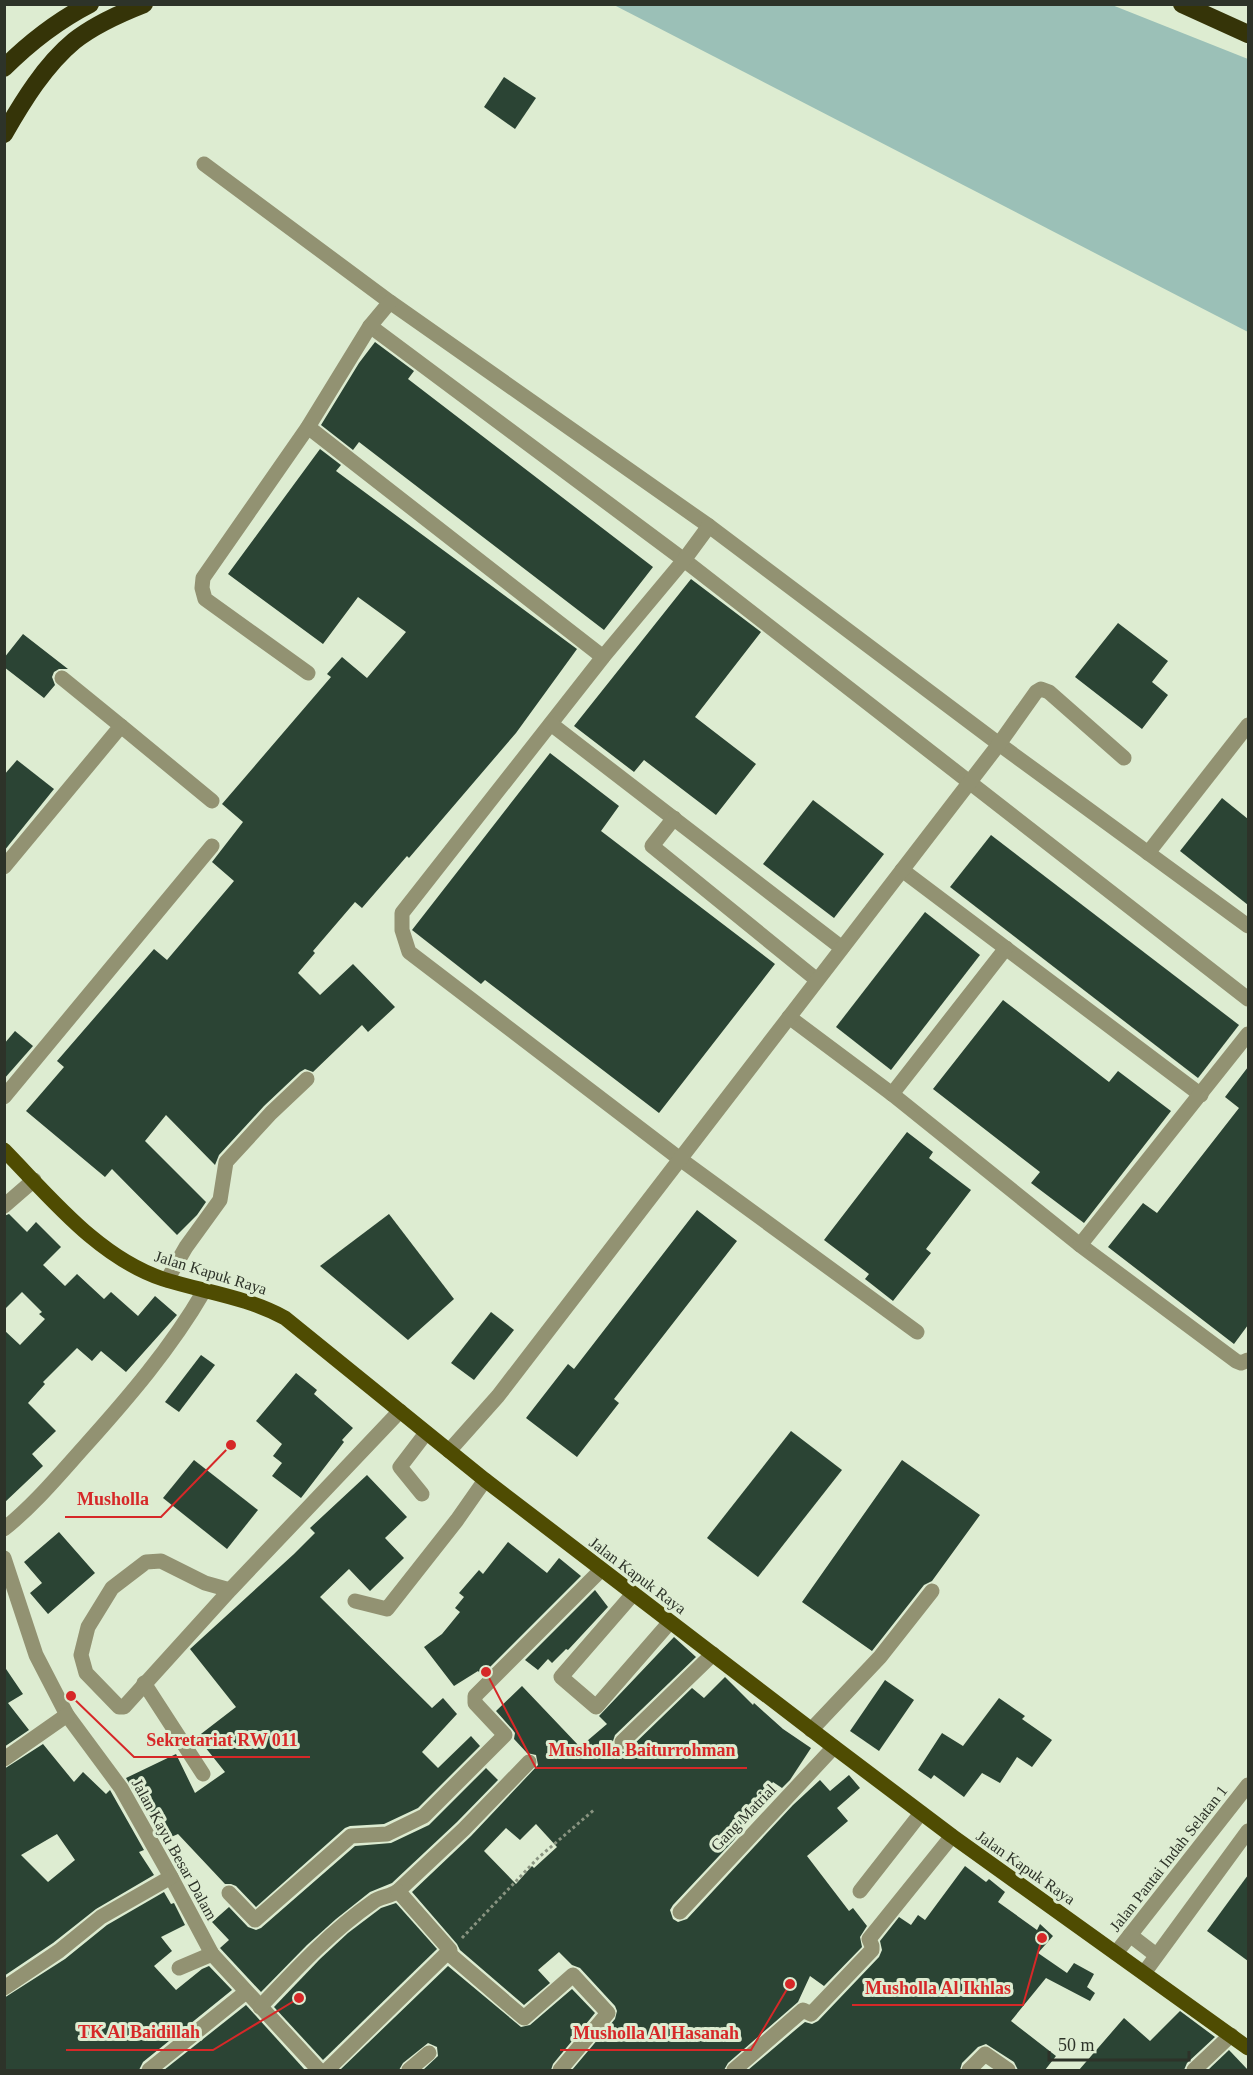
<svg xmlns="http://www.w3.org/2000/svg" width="1253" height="2075" viewBox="0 0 1253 2075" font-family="'Times New Roman',serif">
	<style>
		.water { fill: #9bc0b7 }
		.building { fill: #2b4434; fill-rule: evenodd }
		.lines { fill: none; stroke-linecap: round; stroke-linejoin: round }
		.path { stroke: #899481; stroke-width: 3; stroke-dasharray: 3 3; stroke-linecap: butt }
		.minor { stroke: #929272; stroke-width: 15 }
		.major { stroke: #4f4c02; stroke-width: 15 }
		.highway { stroke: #353408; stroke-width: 18 }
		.labels { text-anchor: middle; stroke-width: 6; stroke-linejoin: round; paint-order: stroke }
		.street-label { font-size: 16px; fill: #2d3329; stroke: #ddecd1 }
		.leader { fill: none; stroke: #d62828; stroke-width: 2 }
		.callout-dot { fill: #d62828; stroke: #ddecd1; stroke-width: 2 }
		.callout-label { font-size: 18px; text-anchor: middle; font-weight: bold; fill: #d62828; stroke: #ddecd1; stroke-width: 6; stroke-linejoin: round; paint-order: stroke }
	</style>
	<rect width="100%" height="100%" fill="#ddecd1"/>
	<polygon class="water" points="614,5 1112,5 1248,59 1248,332"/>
	<g class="building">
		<polygon points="504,77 536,98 515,129 484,107"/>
		<polygon points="375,342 414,371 408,379 653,567 604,630 359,442 353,450 321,425 359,363"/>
		<polygon points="320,449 341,465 336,471 577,649 516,733 409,858 407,856 362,908 355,902 313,951 315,953 298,973 320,995 353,964 395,1007 368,1032 362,1025 313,1072 305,1069 300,1072 264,1106 219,1155 215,1165 166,1115 145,1141 206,1202 197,1215 177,1235 112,1169 105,1177 26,1111 64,1067 57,1061 154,949 167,960 234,881 212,862 243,822 222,804 331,677 327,674 342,657 367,678 406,632 358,597 323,644 228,574"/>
		<polygon points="691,579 761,632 695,717 756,764 716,815 644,760 634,772 574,726"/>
		<polygon points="1118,623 1168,661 1152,682 1168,695 1142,729 1075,677"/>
		<polygon points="23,634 68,669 59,669 54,672 52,677 55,685 44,698 4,667 4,658"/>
		<polygon points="550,753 619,806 601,831 775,964 659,1113 485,980 481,984 412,930"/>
		<polygon points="17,760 54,789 4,851 4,775"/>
		<polygon points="1222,798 1248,819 1248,905 1180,851"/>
		<polygon points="813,800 884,854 834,918 763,864"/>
		<polygon points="991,835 1239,1025 1198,1078 950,887"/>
		<polygon points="925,912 980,955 891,1070 836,1027"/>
		<polygon points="1003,1000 1109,1082 1118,1071 1171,1111 1084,1223 1031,1183 1040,1172 933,1089"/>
		<polygon points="15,1031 33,1046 4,1079 4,1044"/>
		<polygon points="1248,1067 1248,1325 1234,1344 1108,1247 1143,1203 1157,1213 1239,1108 1225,1097"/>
		<polygon points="907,1132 933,1152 929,1158 971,1190 926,1249 931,1253 893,1301 865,1279 869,1274 824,1240"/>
		<polygon points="697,1210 737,1241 614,1399 619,1403 577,1457 526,1418 568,1364 574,1369"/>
		<polygon points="9,1214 27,1232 36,1222 61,1247 43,1265 65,1286 77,1274 104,1299 111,1292 138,1316 155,1296 177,1315 126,1372 101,1351 92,1361 77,1348 43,1382 45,1384 28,1403 56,1431 32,1454 43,1466 4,1503 4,1330 20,1345 45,1319 39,1314 42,1312 22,1292 4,1310 4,1216"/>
		<polygon points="389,1214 454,1299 408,1340 320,1266"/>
		<polygon points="491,1312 514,1330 474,1380 451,1363"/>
		<polygon points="201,1355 215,1365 179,1412 165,1402"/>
		<polygon points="296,1373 317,1390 314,1394 353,1428 342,1440 344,1442 301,1498 272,1476 282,1463 273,1456 282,1444 256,1421"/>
		<polygon points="791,1431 842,1470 758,1577 707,1538"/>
		<polygon points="194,1460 258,1510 227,1549 163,1498"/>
		<polygon points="902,1460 980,1515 932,1581 924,1585 872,1651 802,1602"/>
		<polygon points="367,1475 407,1517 385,1538 404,1558 370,1591 349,1569 320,1597 432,1708 443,1698 457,1714 422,1752 438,1768 471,1736 480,1746 418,1808 384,1824 350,1826 345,1828 256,1907 236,1886 231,1884 225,1884 178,1834 162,1841 126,1778 176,1754 195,1793 225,1772 197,1737 236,1707 190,1649 294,1554 315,1533 310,1528"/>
		<polygon points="59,1532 95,1573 48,1614 30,1593 42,1583 24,1562"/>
		<polygon points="508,1542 547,1573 559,1558 581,1576 482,1675 478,1671 454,1686 424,1647 442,1634 460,1612 455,1608 464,1597 459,1593 479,1570 483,1574"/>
		<polygon points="595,1590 608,1607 568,1650 566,1649 552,1663 548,1659 538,1670 525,1660"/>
		<path d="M674 1637 696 1657 615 1735 612 1744 615 1749 624 1752 629 1749 692 1688 704 1698 725 1677 753 1705 754 1703 783 1729 811 1748 790 1780 782 1788 773 1782 734 1840 673 1905 670 1910 673 1919 678 1922 687 1919 793 1805 820 1780 830 1791 849 1775 860 1788 837 1808 848 1821 807 1856 849 1911 853 1908 867 1926 860 1937 862 1947 824 1986 810 1976 798 2002 728 2063 724 2070H572L615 2019 617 2011 615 2006 580 1968 572 1965 559 1952 538 1970 550 1983 524 2005 460 1950 457 1944 412 1892 471 1836 538 1765 536 1755 527 1753 514 1739 515 1733 512 1729 496 1711 522 1686 580 1747 607 1724 599 1716ZM536 1824 557 1847 534 1868 532 1866 516 1884 484 1851 506 1828 520 1840Z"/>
		<polygon points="4,1666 23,1694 8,1703 29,1730 4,1747"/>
		<polygon points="885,1680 914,1700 879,1751 850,1731"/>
		<polygon points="999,1698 1025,1716 1022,1719 1052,1740 1032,1767 1017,1757 1000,1783 982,1773 964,1797 934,1775 931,1779 918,1770 942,1733 963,1746"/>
		<path d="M43 1744 74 1782 83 1772 106 1794 110 1790 144 1850 139 1852 154 1875 96 1909 53 1943 4 1976V1769ZM57 1834 75 1860 48 1882 21 1855Z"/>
		<polygon points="486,1768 498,1780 457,1822 392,1883 370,1892 336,1919 307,1945 261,1992 220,1948 229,1940 212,1922 229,1907 248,1927 256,1930 261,1928 355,1846 391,1843 429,1825"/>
		<polygon points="965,1866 986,1882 989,1879 1005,1892 998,1902 1037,1930 1040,1924 1053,1936 1038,1953 1067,1973 1074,1963 1094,1974 1087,1987 1095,1993 1090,2001 1046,1978 1011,2021 1056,2056 1045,2070 1018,2070 1014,2062 986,2044 978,2047 962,2063 960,2070 748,2070 800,2026 805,2022 812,2024 818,2021 879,1957 882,1950 880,1941 899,1917 911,1925 918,1915 925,1920"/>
		<polygon points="1248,1875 1248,1961 1207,1931"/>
		<polygon points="164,1892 171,1904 174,1903 185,1925 161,1937 172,1951 154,1966 176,1990 202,1969 209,1966 232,1990 143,2062 139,2070 4,2070 4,1998 65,1959 107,1925"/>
		<polygon points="396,1903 437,1949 323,2060 274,2007 320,1959 348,1933 381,1908"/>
		<polygon points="448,1966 521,2027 530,2025 572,1989 595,2013 553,2064 551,2070 423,2070 438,2056 437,2047 428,2043 403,2063 399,2070 340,2070"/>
		<polygon points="246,2005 305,2070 164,2070"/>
		<polygon points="1180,2011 1215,2037 1187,2063 1184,2070 1079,2070 1124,2018 1150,2041"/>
		<polygon points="1229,2050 1248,2070 1208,2070"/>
	</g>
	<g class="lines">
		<polyline class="path" points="462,1938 538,1858 595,1809"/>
		<g class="minor">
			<polyline points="204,164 390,302 709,526 999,744 1248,926"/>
			<polyline points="370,326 684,560 1248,999"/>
			<polyline points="308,427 603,657"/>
			<polyline points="709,526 684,560 603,657 402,913 402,930 409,952 680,1159 917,1332"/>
			<polyline points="308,673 205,599 202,588 203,578 308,427 370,326 390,302"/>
			<polyline points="551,724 842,948"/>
			<polyline points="121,726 212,801"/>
			<polyline points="674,818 652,846 817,980"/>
			<polyline points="1148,853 1248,725"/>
			<polyline points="4,867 121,726 62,678"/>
			<polyline points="902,870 1201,1095"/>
			<polyline points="789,1017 892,1094 1080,1245 1236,1361 1241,1363 1248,1360"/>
			<polyline points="892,1094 1006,948"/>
			<polyline points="4,1097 212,846"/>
			<polyline points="4,1206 34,1180"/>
			<polyline points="1080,1245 1248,1034"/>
			<polyline points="167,1280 186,1247 220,1200 226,1162 271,1113 307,1079"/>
			<polyline points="449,1451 498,1396 999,744 1036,692 1041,689 1049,692 1124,758"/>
			<polyline points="422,1494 400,1467 426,1433"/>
			<path d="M4 1529C34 1505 58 1476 84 1447 128 1398 171 1348 204 1291"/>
			<polyline points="4,1558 36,1655 67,1715 121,1788 171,1877 212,1954 319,2070"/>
			<polyline points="230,1590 205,1583 161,1561 146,1562 112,1588 88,1627 81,1655 86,1673 119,1707 124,1707 230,1590 400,1411"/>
			<polyline points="633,1594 561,1677 596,1707 670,1622"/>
			<polyline points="355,1601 387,1609 457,1520 485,1480"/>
			<polyline points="144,1683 203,1774"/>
			<polyline points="811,1730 880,1657 932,1591"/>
			<polyline points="622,1742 713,1654"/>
			<polyline points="4,1759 67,1715"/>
			<polyline points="860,1891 921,1813"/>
			<polyline points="229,1893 255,1920 351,1836 387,1834 424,1816 505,1735 475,1703 475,1696 601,1570"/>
			<polyline points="680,1912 834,1747"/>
			<polyline points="1130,1935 1156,1955"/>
			<polyline points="447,1952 524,2018 573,1975 608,2013 560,2070"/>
			<polyline points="1116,1953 1248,1785"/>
			<polyline points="179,1968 212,1954"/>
			<polyline points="1144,1973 1248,1831"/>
			<polyline points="4,1988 59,1951 101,1917 171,1877"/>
			<path d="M260 2007C295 1970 330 1932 373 1902 380 1896 390 1897 398 1891L464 1829 529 1762"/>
			<polyline points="149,2070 246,1992"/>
			<polyline points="327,2070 450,1950 398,1891"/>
			<polyline points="409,2070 429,2053"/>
			<polyline points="734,2070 803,2010 811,2014 872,1950 872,1946 869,1939 952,1836"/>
			<polyline points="969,2070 985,2054 1008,2070"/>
			<polyline points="1194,2070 1231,2035"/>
		</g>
		<path class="major" d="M4 1150C51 1198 98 1257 163 1279 204 1292 247 1297 285 1318L485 1480 834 1747 952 1836 1248 2048"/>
		<g class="highway">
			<polyline points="1182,4 1248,34"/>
			<path d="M4 68C29 43 59 20 90 4"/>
			<path d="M4 134C23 101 45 65 74 41 94 25 121 13 144 4"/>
		</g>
	</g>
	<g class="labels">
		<g class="street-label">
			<text transform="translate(211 1272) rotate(17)" y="6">Jalan Kapuk Raya</text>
			<text transform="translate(638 1575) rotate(37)" y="6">Jalan Kapuk Raya</text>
			<text transform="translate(743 1817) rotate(-46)" y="6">Gang Matrial</text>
			<text transform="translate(175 1849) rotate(61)" y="6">Jalan Kayu Besar Dalam</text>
			<text transform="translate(1168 1858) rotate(-52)" y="6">Jalan Pantai Indah Selatan 1</text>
			<text transform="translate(1026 1867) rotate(35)" y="6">Jalan Kapuk Raya</text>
		</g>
	</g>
	<path class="leader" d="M231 1445L161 1517H65M71 1696L134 1757H310M486 1672L536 1768H747M1042 1938L1023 2005H852M299 1998L213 2050H66M790 1984L751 2050H560"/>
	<g class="callout-dot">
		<circle cx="231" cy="1445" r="6"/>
		<circle cx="71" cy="1696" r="6"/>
		<circle cx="486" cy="1672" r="6"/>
		<circle cx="1042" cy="1938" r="6"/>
		<circle cx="299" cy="1998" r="6"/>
		<circle cx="790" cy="1984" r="6"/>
	</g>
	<g class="callout-label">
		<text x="113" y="1505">Musholla</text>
		<text x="222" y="1746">Sekretariat RW 011</text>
		<text x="642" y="1756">Musholla Baiturrohman</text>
		<text x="938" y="1994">Musholla Al Ikhlas</text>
		<text x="139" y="2038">TK Al Baidillah</text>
		<text x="656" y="2039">Musholla Al Hasanah</text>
	</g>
	<rect width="1253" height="2075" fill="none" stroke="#2d3329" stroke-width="12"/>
	<path d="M1049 2051v9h140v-9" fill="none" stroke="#2d3329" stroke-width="3"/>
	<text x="1058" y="2051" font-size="18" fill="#2d3329" stroke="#ddecd1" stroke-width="4.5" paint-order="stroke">50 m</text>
</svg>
